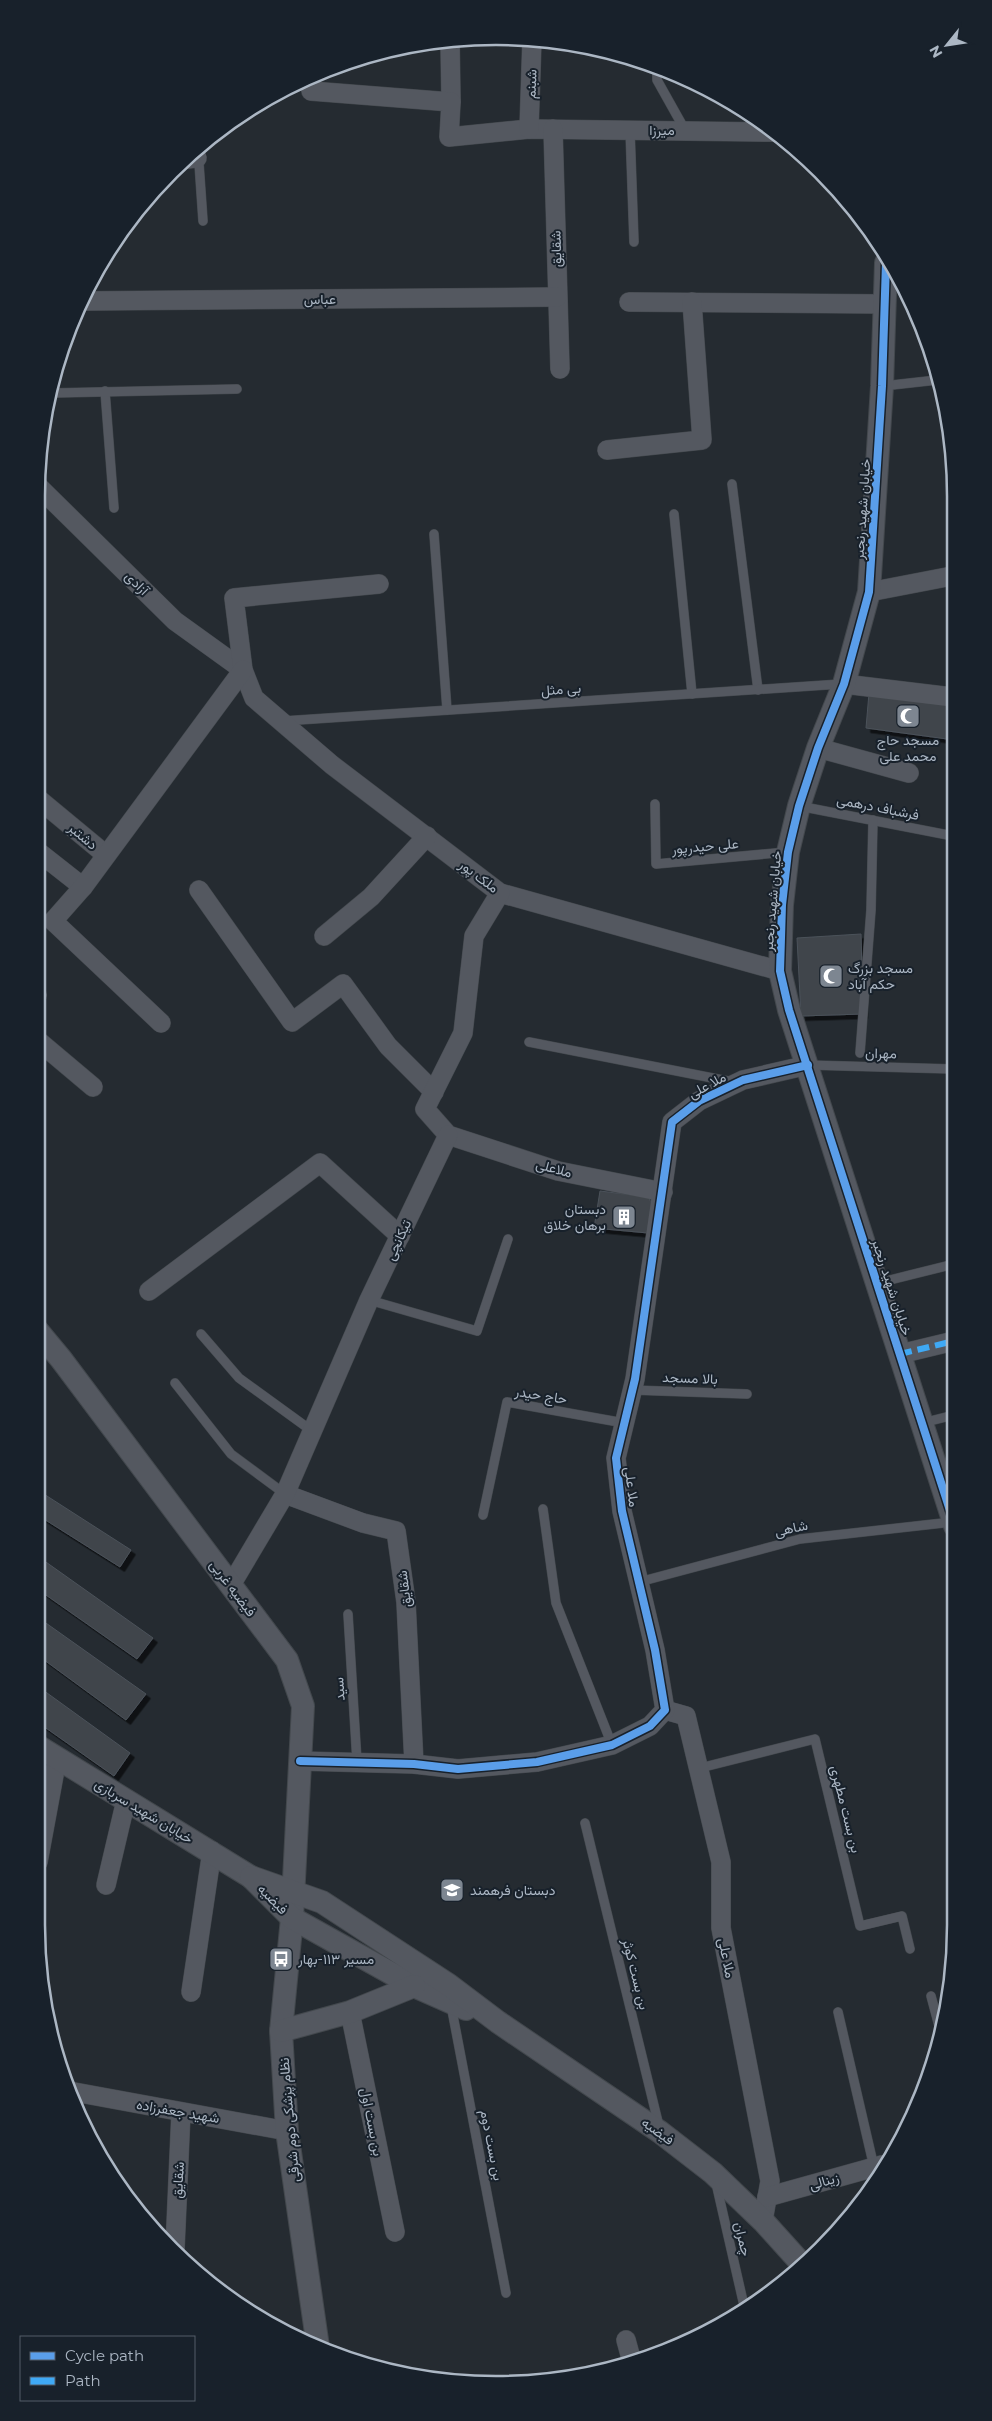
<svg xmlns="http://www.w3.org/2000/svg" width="992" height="2421" viewBox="0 0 992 2421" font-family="Montserrat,Vazirmatn,sans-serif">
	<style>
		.building { fill: #40454b; stroke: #4b525a; filter: url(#shadow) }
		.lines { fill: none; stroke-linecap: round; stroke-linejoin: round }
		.service-casing { stroke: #43484d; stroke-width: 10 }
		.minor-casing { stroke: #43484d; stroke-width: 20 }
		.tertiary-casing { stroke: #43484d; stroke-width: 24 }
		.service { stroke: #545860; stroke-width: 9 }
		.minor { stroke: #545860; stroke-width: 19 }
		.tertiary { stroke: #545860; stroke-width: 22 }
		.quiet { stroke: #3fa9f5; stroke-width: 6; stroke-dasharray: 12 6; stroke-linecap: butt }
		.cycleway-casing { stroke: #18212b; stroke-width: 11 }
		.cycleway { stroke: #5a9eea; stroke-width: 8 }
		.labels { text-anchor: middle; stroke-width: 4; stroke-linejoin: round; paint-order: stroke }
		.street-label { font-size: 14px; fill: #acb7c4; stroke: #18212b }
		.poi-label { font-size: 14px; fill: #acb7c4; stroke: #18212b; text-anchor: start }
		.rim { fill: none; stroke: #acb7c4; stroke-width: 2.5 }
	</style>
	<defs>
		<filter id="shadow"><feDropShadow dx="4.5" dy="4.5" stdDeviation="0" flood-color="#0009"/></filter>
	</defs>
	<rect width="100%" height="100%" fill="#252b31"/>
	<g class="building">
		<polygon points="869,693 951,704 947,739 866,728"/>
		<polygon points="861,934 863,1014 801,1016 797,938"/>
		<polygon points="600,1191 648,1197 654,1207 648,1233 594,1228"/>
		<polygon points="36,1489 131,1550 120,1567 36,1514"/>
		<polygon points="36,1555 153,1638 137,1659 36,1588"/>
		<polygon points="36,1616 146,1694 126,1720 36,1654"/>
		<polygon points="36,1685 130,1753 114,1776 36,1721"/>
	</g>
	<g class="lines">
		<g class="service-casing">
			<g id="service">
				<polyline points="657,67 657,80 685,130"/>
				<polyline points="630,130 634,242"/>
				<polyline points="198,149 203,221"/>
				<polyline points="883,386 937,380"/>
				<polyline points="105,391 114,508"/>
				<polyline points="53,393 237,389"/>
				<polyline points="732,484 758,690"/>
				<polyline points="674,514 692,694"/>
				<polyline points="434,534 447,710"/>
				<polyline points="283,721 841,684"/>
				<polyline points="655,804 656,864 787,852"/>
				<polyline points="799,806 953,836"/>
				<polyline points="529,1042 733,1082"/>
				<polyline points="860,1053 871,910 873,820"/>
				<polyline points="808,1065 953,1069"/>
				<polyline points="878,1283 954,1264"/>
				<polyline points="369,1300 477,1331 508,1239"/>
				<polyline points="201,1334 239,1378 312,1431"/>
				<polyline points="175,1383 231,1454 285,1494"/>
				<polyline points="632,1390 747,1394"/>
				<polyline points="922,1423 954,1415"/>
				<polyline points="543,1509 556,1603 612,1745"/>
				<polyline points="483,1515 507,1402 624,1423"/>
				<polyline points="639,1582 800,1539 952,1522"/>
				<polyline points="348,1614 357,1762"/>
				<polyline points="700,1768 815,1739 860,1926 902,1916 910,1949"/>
				<polyline points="585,1823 659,2126"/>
				<polyline points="931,1996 939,2026"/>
				<polyline points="451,2005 506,2293"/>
				<polyline points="838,2012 874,2167"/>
				<polyline points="716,2183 745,2310"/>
			</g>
		</g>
		<g class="minor-casing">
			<g id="minor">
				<polyline points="450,40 451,102"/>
				<polyline points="311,77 311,91 451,102 449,137 529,129 772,132"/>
				<polyline points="529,129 532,39"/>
				<polyline points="553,129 560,369"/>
				<polyline points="187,159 197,158"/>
				<polyline points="82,301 557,297"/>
				<polyline points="629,302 885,304"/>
				<polyline points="607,450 702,440 692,302"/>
				<polyline points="38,486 175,621 243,670"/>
				<polyline points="379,584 234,598 243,670 254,698 332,765 500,893 780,971"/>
				<polyline points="869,592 952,576"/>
				<polyline points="844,684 952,697"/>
				<polyline points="818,748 909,773"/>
				<polyline points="36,797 106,855"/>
				<polyline points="36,850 83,887"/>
				<polyline points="199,890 292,1022 343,984 388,1046 434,1092"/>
				<polyline points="500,893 474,936 463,1033 425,1109 448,1135 558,1171 663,1192"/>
				<polyline points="324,936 371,897 427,836"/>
				<polyline points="36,995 37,995"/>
				<polyline points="161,1023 53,921 83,887 243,670"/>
				<polyline points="36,1039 93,1087"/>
				<polyline points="149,1291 320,1163 400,1236"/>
				<polyline points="900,1354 954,1341"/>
				<polyline points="285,1494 363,1523 396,1531 406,1602 414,1764"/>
				<polyline points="231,1585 285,1494 369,1300 448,1135"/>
				<polyline points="665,1710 686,1716 721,1862 721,1928 770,2181 763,2221"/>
				<polyline points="300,1761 414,1764 458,1769 537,1762 612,1745 650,1726 665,1710 655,1650 622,1511 616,1458 635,1379 672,1122 699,1101 743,1080 808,1065"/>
				<polyline points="38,1862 57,1759"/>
				<polyline points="106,1885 126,1800"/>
				<polyline points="191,1992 212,1851"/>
				<polyline points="350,2012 395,2232"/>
				<polyline points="69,2091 287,2131"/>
				<polyline points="767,2197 882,2165"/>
				<polyline points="175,2248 181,2112"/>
				<polyline points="626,2340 632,2362"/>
			</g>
		</g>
		<g class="tertiary-casing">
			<g id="tertiary">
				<polyline points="886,263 882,386 869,592 844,684 818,748 799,806 788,852 782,905 780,971 789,1010 955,1526"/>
				<polyline points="36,1329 61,1359 287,1660 303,1706 292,1918 281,2031 287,2131 318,2347"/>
				<polyline points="36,1745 251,1877 292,1918 414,1986 466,2009"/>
				<polyline points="251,1877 322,1902 449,1985 498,2022 660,2132 713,2173 763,2221 800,2262"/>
				<polyline points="281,2031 350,2012 414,1986"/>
			</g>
		</g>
		<use href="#service" class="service"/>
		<use href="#minor" class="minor"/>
		<use href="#tertiary" class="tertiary"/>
		<polyline class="quiet" points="900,1354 954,1341"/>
		<g class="cycleway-casing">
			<g id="cycleway">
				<polyline points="886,263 882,386 869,592 844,684 818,748 799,806 788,852 782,905 780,971 789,1010 955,1526"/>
				<polyline points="300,1761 414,1764 458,1769 537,1762 612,1745 650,1726 665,1710 655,1650 622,1511 616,1458 635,1379 672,1122 699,1101 743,1080 808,1065"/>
			</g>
		</g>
		<use href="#cycleway" class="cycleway"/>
	</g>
	<defs>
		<g id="mosque-square" transform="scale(1.25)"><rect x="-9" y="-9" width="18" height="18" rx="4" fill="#7d8691" stroke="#18212b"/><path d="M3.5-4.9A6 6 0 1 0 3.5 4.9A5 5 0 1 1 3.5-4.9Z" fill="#fff"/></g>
		<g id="building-square" transform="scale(1.25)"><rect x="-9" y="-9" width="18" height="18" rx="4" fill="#7d8691" stroke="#18212b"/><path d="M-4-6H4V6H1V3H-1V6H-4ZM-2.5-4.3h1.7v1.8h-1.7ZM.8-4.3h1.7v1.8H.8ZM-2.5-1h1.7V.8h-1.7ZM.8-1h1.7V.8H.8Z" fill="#fff"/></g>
		<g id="school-square" transform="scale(1.25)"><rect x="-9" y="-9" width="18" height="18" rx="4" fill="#7d8691" stroke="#18212b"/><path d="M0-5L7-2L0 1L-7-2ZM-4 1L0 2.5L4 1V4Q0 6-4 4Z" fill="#fff"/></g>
		<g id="bus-square" transform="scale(1.25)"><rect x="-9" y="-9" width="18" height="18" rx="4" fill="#7d8691" stroke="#18212b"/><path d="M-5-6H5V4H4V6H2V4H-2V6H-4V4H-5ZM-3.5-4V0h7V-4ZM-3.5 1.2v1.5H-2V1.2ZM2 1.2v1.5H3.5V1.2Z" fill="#fff"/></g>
	</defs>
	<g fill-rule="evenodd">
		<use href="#mosque-square" x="908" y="716"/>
		<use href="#mosque-square" x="831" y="976"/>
		<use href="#building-square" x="624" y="1217"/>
		<use href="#school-square" x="452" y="1890"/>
		<use href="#bus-square" x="281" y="1959"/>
	</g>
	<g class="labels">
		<g class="street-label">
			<text transform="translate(531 84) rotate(-88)" y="5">شبنم</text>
			<text x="662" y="135">میرزا</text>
			<text transform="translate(556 249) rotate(-91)" y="5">شقایق</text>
			<text x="320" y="304">عباس</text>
			<text transform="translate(862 509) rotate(-86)" y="5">خیابان شهید رنجبر</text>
			<text transform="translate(137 583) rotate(45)" y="5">آزادی</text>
			<text transform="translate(561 689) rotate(-4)" y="5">بی مثل</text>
			<text transform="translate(878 807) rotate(11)" y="5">فرشباف درهمی</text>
			<text transform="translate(83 836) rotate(40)" y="5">دشتبر</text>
			<text transform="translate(705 846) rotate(-5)" y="5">علی‌ حیدرپور</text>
			<text transform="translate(479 876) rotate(37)" y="5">ملک پور</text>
			<text transform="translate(772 901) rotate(-85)" y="5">خیابان شهید رنجبر</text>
			<text transform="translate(881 1053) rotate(1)" y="5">مهران</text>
			<text transform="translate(707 1085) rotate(-28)" y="5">ملا علی</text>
			<text transform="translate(554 1168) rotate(15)" y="5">ملاعلی</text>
			<text transform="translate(398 1240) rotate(-65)" y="5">تیکانچی</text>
			<text transform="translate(892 1287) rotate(72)" y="5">خیابان شهید رنجبر</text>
			<text transform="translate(690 1378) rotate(2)" y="5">بالا مسجد</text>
			<text transform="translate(541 1395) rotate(9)" y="5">حاج حیدر</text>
			<text transform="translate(632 1487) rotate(83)" y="5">ملا علی</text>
			<text transform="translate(791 1528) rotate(-12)" y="5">شاهی</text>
			<text transform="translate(233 1588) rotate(53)" y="5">فیضیه غربی</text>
			<text transform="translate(404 1589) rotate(-97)" y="5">شقایق</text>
			<text transform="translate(339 1689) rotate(-94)" y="5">سید</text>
			<text transform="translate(846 1809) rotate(76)" y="5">بن بست مطهری</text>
			<text transform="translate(144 1811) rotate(31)" y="5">خیابان شهید سربازی</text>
			<text transform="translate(273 1899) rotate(45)" y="5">فیضیه</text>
			<text transform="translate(727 1958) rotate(79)" y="5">ملا علی</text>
			<text transform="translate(636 1974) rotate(76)" y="5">بن بست کوثر</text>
			<text transform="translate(178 2111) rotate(10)" y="5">شهید جعفرزاده</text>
			<text transform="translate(289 2120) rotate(-95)" y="5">نظام پزشکی دوم شرقی</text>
			<text transform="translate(372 2122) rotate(79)" y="5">بن بست اول</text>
			<text transform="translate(658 2131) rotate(36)" y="5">فیضیه</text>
			<text transform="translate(492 2145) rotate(79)" y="5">بن بست دوم</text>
			<text transform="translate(178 2180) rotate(-87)" y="5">شقایق</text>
			<text transform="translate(824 2181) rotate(-16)" y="5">زینالی</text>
			<text transform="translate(743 2239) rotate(77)" y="5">چمران</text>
		</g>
		<g class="poi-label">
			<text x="908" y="745" text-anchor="middle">مسجد حاج<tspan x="908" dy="16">محمد علی</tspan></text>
			<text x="848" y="973">مسجد بزرگ<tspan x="848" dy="16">حکم آباد</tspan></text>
			<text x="606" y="1214" text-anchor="end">دبستان<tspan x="606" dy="16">برهان خلاق</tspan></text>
			<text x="470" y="1895">دبستان فرهمند</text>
			<text x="298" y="1964">مسیر ۱۱۳-بهار</text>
		</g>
	</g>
	<path d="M0 0H992V2421H0ZM496 45H496A451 451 0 0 1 947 496V1925A451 451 0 0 1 496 2376H496A451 451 0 0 1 45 1925V496A451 451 0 0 1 496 45Z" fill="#18212b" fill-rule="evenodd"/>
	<path class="rim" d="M496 45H496A451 451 0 0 1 947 496V1925A451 451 0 0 1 496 2376H496A451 451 0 0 1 45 1925V496A451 451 0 0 1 496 45Z"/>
	<rect x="20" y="2336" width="175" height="65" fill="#18212b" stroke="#535d68"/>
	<rect x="30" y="2352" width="25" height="8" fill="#5a9eea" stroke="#535d68"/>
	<text x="65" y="2361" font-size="15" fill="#acb7c4">Cycle path</text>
	<rect x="30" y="2377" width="25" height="8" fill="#3fa9f5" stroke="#535d68"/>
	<text x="65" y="2386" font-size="15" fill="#acb7c4">Path</text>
	<g transform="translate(947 45) rotate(240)" stroke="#18212b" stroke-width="4" paint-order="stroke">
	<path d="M0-4L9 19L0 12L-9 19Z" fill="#acb7c4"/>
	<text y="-8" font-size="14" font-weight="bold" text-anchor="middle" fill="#acb7c4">N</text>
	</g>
</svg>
